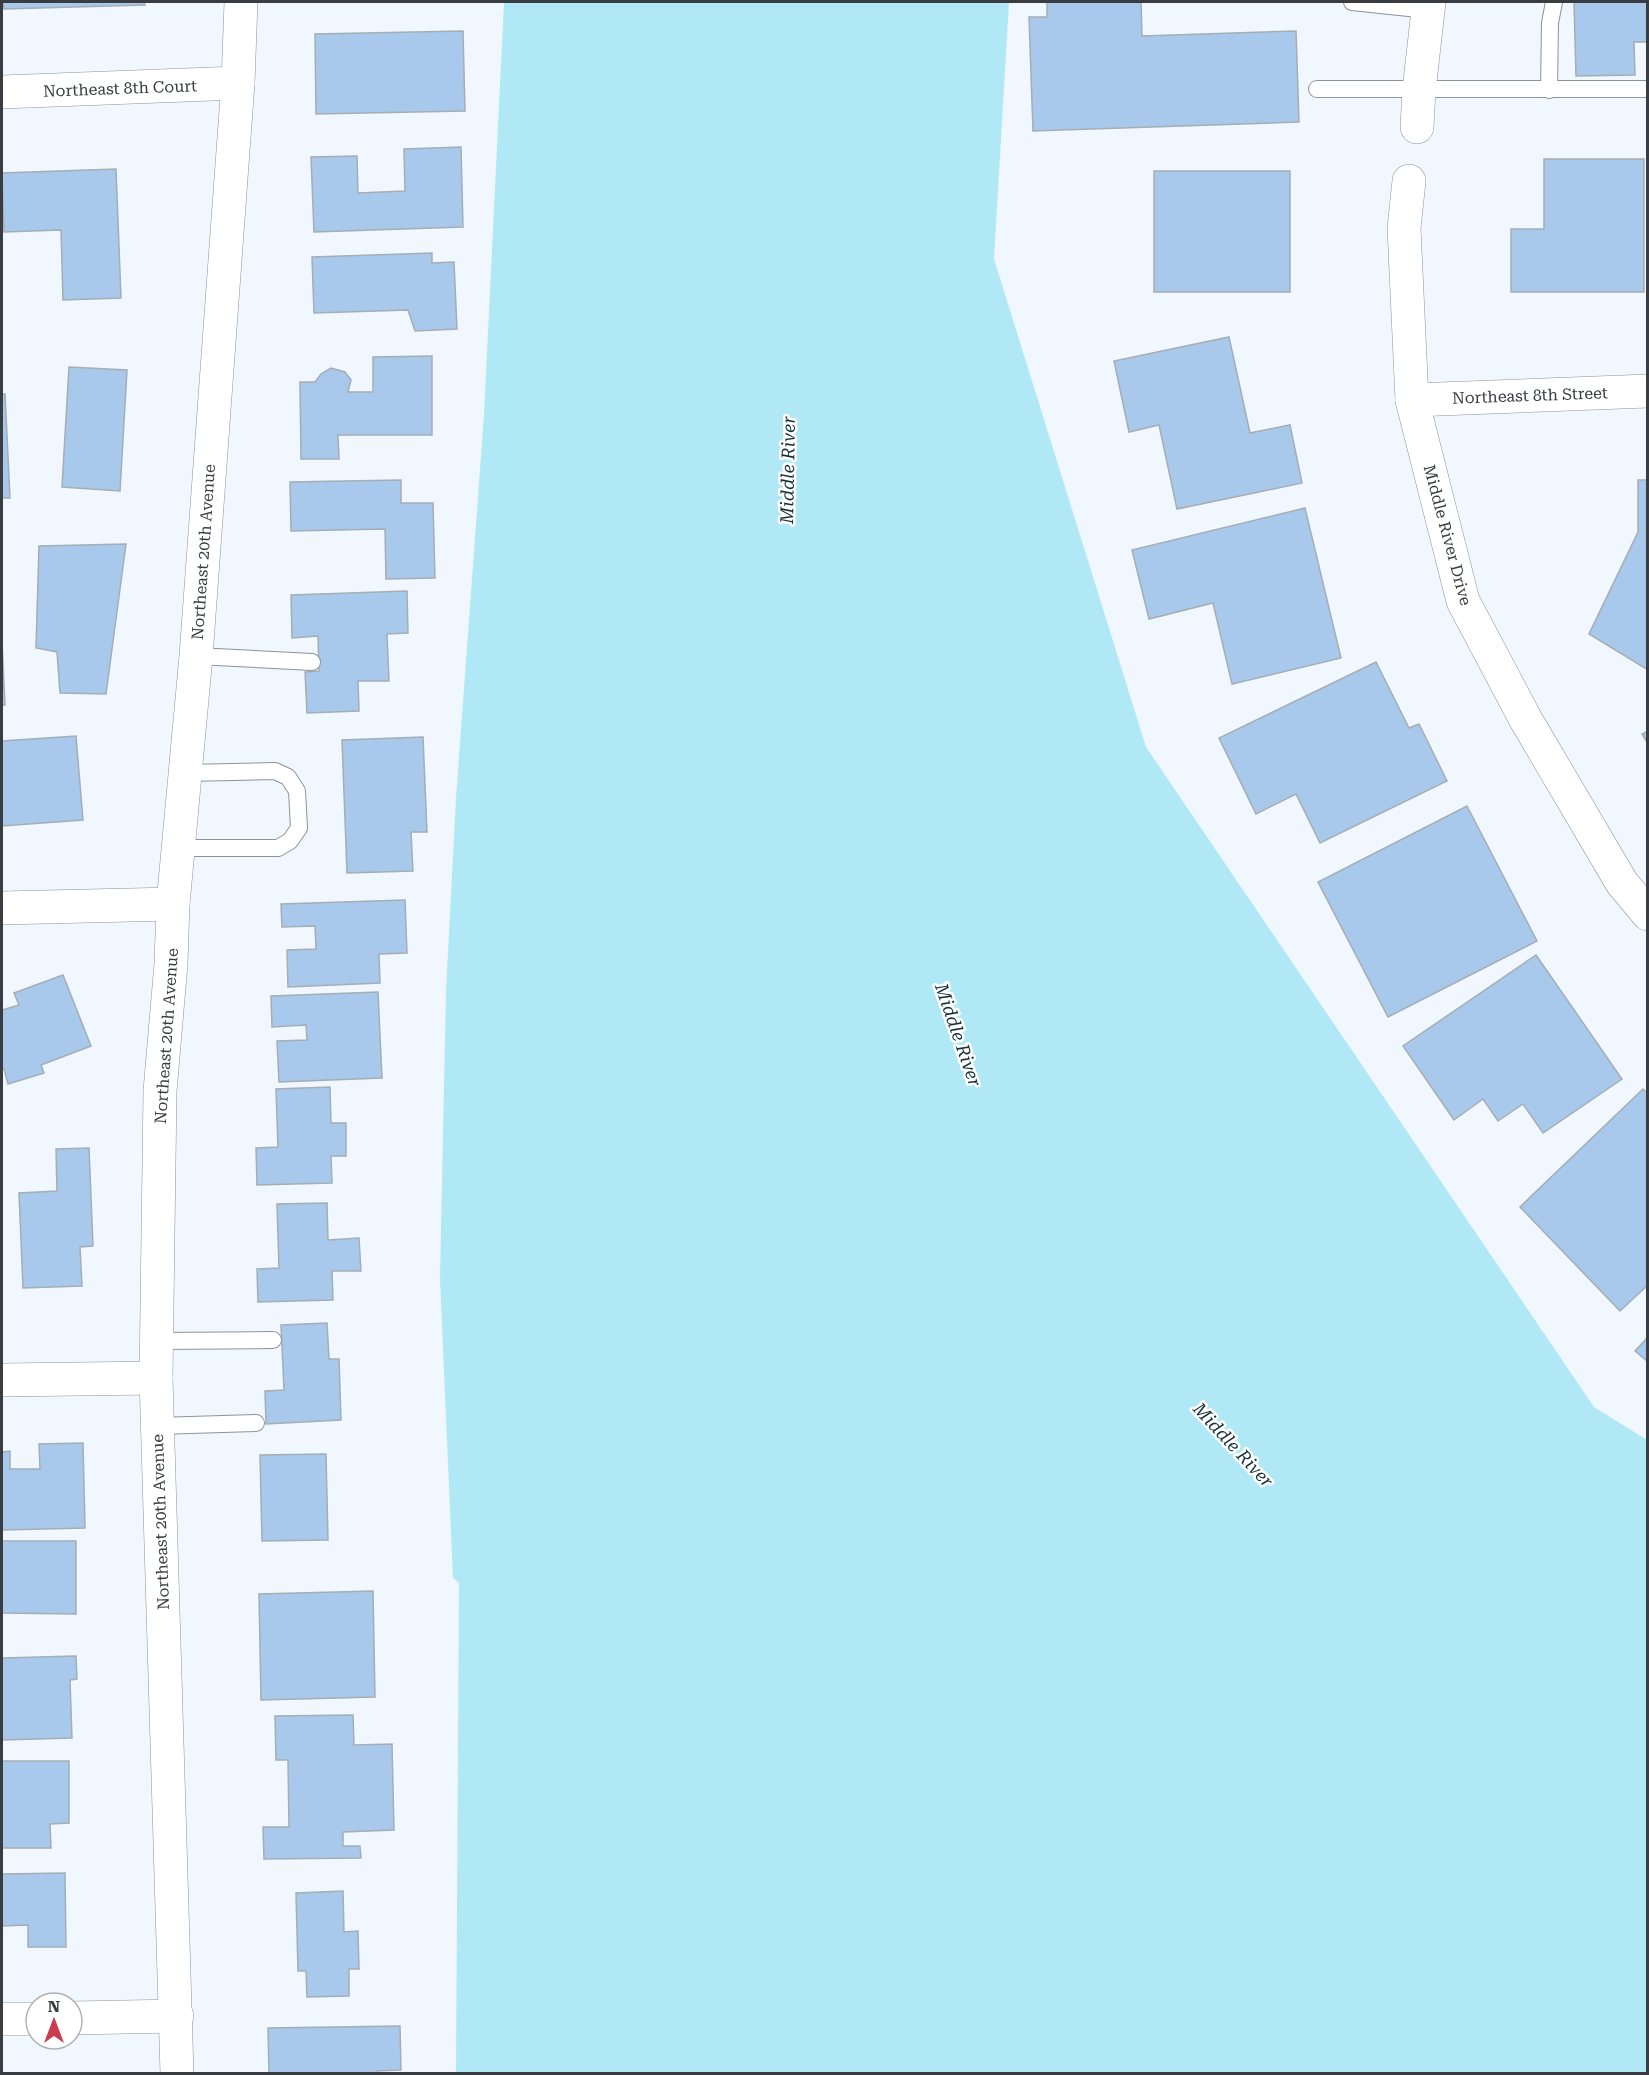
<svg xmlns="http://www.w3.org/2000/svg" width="1649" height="2075" viewBox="0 0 1649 2075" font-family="'Roboto Serif',serif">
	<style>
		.water { fill: #b0e8f5 }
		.building { fill: #a8c9eb; stroke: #a5adb5; stroke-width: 1.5 }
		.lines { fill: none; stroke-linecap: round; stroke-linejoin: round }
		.lane-casing { stroke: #8c949b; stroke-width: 18 }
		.street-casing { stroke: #8c949b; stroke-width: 34 }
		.lane { stroke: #fff; stroke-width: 16 }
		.street { stroke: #fff; stroke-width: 33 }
		.labels { text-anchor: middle; stroke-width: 5; stroke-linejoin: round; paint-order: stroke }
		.street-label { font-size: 16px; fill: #393c40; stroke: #fff }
		.water-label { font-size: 18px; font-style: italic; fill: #143036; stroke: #fff }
	</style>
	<rect width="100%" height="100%" fill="#f0f7fe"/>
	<polygon class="water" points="504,2 1009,2 994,259 1146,747 1594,1407 1647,1440 1647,2073 456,2073 459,1583 453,1578 440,1279 446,991 456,798 484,415"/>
	<g class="building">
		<polygon points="3,2 144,2 145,5 4,9"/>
		<polygon points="1047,2 1141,2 1142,36 1296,31 1299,122 1033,131 1029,17 1047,17"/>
		<polygon points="1574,2 1648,2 1648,42 1634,42 1635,75 1576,76"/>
		<polygon points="463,31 465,111 316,114 315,34"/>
		<polygon points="461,147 463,227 314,232 311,157 357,156 358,193 405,191 404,149"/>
		<polygon points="1544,159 1644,159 1644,292 1511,292 1511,229 1544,229"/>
		<polygon points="116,169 121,298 63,300 61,230 4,232 2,173"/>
		<rect x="1154" y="171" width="136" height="121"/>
		<polygon points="432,253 432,263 454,262 457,329 415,331 408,310 314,313 312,257"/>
		<polygon points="1229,337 1250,433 1290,425 1302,483 1177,509 1159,425 1129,432 1114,361"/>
		<polygon points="432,356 432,435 338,435 339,459 301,459 300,382 315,382 321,374 331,368 345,372 351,380 348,392 373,392 373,357"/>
		<polygon points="69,367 127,370 120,491 62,487"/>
		<polygon points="2,394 5,394 10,498 2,498"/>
		<polygon points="401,480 401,503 433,503 435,578 386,579 385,529 291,531 290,482"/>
		<polygon points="1638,480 1648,480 1648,670 1589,634 1638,532"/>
		<polygon points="1305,508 1341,658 1232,684 1213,603 1149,619 1132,550"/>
		<polygon points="126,544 106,694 60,693 57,652 36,648 39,546"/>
		<polygon points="407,591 408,633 387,634 389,681 358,681 359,711 307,713 305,672 319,671 318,636 292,638 291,595"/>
		<polygon points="2,642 5,705 2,705"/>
		<polygon points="1376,662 1409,728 1419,724 1447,781 1320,843 1296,794 1256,814 1219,738"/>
		<polygon points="1648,731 1648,744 1642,734"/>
		<polygon points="76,736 83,820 2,826 2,741"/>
		<polygon points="423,737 427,832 411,832 413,871 347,873 342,740"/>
		<polygon points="1467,806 1537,941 1388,1017 1318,882"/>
		<polygon points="405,900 407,953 379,954 380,983 288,987 287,950 316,949 315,926 282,927 281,904"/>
		<polygon points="1536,955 1622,1079 1543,1133 1523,1104 1498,1121 1483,1099 1454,1120 1403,1046"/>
		<polygon points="63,975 91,1046 41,1065 44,1073 8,1084 4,1069 2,1069 2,1010 19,1005 14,993"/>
		<polygon points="378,992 382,1078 279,1082 277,1041 307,1040 306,1025 272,1027 271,996"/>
		<polygon points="330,1087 331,1123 346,1123 346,1156 331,1156 332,1183 257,1185 256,1148 278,1147 276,1089"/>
		<polygon points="1643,1089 1648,1094 1648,1285 1620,1311 1520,1207"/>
		<polygon points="89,1148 93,1246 80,1247 82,1286 23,1288 19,1193 57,1191 56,1149"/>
		<polygon points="327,1203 328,1240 359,1238 361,1271 332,1271 333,1300 258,1302 257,1269 279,1268 277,1204"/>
		<polygon points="327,1323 329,1359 339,1359 341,1420 266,1424 265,1391 284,1390 281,1325"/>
		<polygon points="1648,1337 1648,1362 1635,1351"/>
		<polygon points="83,1443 85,1528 2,1530 2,1452 10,1451 10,1469 40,1469 39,1444"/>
		<polygon points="326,1454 328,1540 262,1541 260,1455"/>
		<polygon points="2,1541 76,1541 76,1614 2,1613"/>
		<polygon points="373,1591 375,1697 261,1700 259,1594"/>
		<polygon points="76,1656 77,1679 70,1680 72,1738 2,1740 2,1658"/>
		<polygon points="353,1715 354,1745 392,1744 394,1830 343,1832 343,1846 360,1846 361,1858 264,1859 263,1827 289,1827 288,1760 276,1760 275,1716"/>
		<polygon points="2,1761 69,1761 69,1823 50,1824 51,1848 2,1848"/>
		<polygon points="65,1873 66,1947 28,1947 28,1925 2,1926 2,1874"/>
		<polygon points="343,1891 344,1932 358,1931 359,1969 349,1969 349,1996 307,1997 306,1971 298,1971 296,1893"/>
		<polygon points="400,2026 401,2070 377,2071 377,2074 269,2074 268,2028"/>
	</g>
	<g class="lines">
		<g class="lane-casing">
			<g id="lane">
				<polyline points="1352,2 1428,10"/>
				<polyline points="1317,89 1648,89"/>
				<polyline points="1549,90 1550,23 1554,2"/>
				<polyline points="196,656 312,662"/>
				<polyline points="178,848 278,848 290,841 299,828 297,791 288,777 275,771 185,773"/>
				<polyline points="156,1341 273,1340"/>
				<polyline points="157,1426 256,1423"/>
			</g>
		</g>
		<g class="street-casing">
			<g id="street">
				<polyline points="2,92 238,83"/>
				<polyline points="1417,127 1419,90 1429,2"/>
				<polyline points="1409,181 1404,228 1412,400 1463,601 1526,720 1622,883 1648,914"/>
				<polyline points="1412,400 1648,391"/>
				<polyline points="2,908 173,904"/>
				<polyline points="2,1380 156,1378"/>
				<polyline points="72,2018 177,2016"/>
				<polyline points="2,2019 36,2019"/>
				<polyline points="177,2074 156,1378 160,1091 171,964 173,904 196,656 238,83 241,2"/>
			</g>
		</g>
		<use href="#lane" class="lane"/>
		<use href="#street" class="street"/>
	</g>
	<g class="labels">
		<g class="street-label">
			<text transform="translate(120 88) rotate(-2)" y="6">Northeast 8th Court</text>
			<text transform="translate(1530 395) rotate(-2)" y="6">Northeast 8th Street</text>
			<text transform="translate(1448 535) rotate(75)" y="6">Middle River Drive</text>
			<text transform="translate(203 552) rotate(-86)" y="6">Northeast 20th Avenue</text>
			<text transform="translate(166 1036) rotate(-86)" y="6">Northeast 20th Avenue</text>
			<text transform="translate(160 1522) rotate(-92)" y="6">Northeast 20th Avenue</text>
		</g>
		<g class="water-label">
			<text transform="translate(788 470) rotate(-89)" y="6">Middle River</text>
			<text transform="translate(958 1035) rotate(71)" y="6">Middle River</text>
			<text transform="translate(1233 1445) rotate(47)" y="6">Middle River</text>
		</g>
	</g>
	<rect width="1649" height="2075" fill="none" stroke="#393c40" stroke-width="6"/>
	<g transform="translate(54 2021)"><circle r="28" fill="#ffffff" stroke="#b0b1b3" stroke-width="1.5"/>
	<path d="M0-4.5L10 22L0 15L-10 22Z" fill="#cc3c4f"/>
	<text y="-9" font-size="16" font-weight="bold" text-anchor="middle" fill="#393c40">N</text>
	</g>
</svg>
